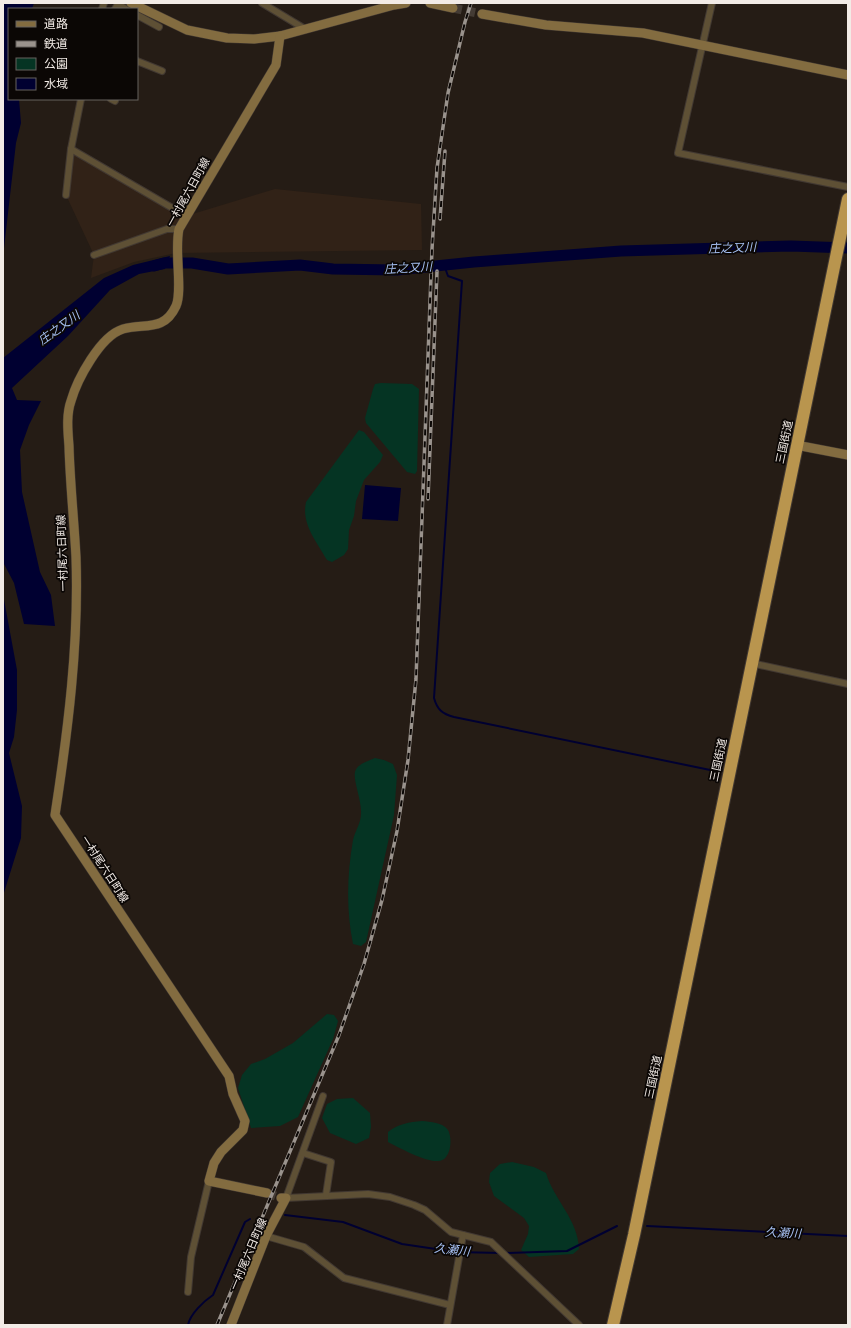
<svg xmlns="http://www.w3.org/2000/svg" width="851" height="1328" viewBox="0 0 851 1328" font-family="'Playfair Display','Noto Sans JP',serif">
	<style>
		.built { fill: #312217 }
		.green { fill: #053423 }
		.water { fill: #000031 }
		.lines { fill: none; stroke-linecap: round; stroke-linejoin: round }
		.stream { stroke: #000031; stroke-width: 2 }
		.river { stroke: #000031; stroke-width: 11 }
		.secondary-tunnel { stroke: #443b34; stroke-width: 9; stroke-dasharray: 9 4.5; stroke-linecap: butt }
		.street-casing { stroke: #423932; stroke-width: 8 }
		.secondary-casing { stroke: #423932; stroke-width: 10 }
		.highway-casing { stroke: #423932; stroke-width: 14 }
		.street { stroke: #5e5035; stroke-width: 6 }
		.secondary { stroke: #836c40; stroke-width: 9 }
		.highway { stroke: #b9954e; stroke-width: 12 }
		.rail-casing { stroke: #9a938d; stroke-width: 3.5 }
		.rail { stroke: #0b0705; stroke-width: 2; stroke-dasharray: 6; stroke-linecap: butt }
		.labels { text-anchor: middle; stroke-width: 3.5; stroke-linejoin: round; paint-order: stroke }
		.street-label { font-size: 11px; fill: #f2ebe6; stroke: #0b0705 }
		.water-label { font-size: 12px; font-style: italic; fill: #a6c0f3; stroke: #0b0705 }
	</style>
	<rect width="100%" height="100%" fill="#251c15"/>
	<polygon class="built" points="71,149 186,216 275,189 421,204 422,250 176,253 134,262 91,278 94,255 66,195"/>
	<g class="green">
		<polygon points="381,383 412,384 419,389 417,471 415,474 407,472 366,423 365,418 373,389 375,384"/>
		<path d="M359 430 364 432 383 455 380 462 364 480 356 501 354 516 349 530 348 549 344 555 332 562 327 560C317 542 301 524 306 502Z"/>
		<path d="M375 758 384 760 393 764 397 775 394 815 366 942 361 946 353 944C346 909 347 875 353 840 355 831 361 823 361 814 362 801 353 781 355 772 357 764 368 761 375 758Z"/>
		<polygon points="327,1014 334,1015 338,1021 333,1039 298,1117 280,1126 251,1128 238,1088 242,1075 251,1064 265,1059 293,1043"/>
		<polygon points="353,1098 370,1113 371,1127 369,1138 356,1144 330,1133 322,1118 327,1104 337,1099"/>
		<path d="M422 1121C431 1122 442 1122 448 1130 453 1139 451 1161 438 1161 425 1162 400 1148 388 1142V1132C398 1124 409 1122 422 1121Z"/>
		<path d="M512 1162 534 1167 546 1173C554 1200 578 1219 579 1249L573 1254 529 1257 521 1250 528 1234 529 1226 524 1218 494 1196 489 1182 490 1173 500 1164Z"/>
	</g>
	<g class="water">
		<polygon points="3,3 34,3 32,9 9,9 9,99 19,99 21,123 16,143 3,257"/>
		<polygon points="170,256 165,269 139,274 110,290 68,336 12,388 17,400 41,401 29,425 20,450 22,492 40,572 51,595 55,626 24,624 14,583 4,564 3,566 3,358 104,278 133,265"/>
		<polygon points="365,485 401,488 398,521 362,519"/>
		<polygon points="3,594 17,670 17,710 14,737 9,753 22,806 21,838 3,896"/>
	</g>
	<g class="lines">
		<g class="stream">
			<path d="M444 265 448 276 462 281 434 698C437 709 442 714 454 717L715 771"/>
			<polyline points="285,1215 343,1222 402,1244 456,1252 501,1253"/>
			<polyline points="647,1226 848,1236"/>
			<polyline points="505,1253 567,1251 617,1226"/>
			<path d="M188 1325C190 1314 204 1301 213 1295L245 1222 250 1219"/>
		</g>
		<polyline class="river" points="154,266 164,263 192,263 228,269 300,265 333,269 397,270 474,262 621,251 791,246 848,248"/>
		<g class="secondary-tunnel">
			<polyline points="453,8 482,14"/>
			<polyline points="267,1193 281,1198"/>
		</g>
		<g class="street-casing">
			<g id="street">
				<polyline points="262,3 305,29"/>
				<polyline points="712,3 678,153 848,187"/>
				<polyline points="102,9 104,3"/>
				<polyline points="115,9 118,4 126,9"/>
				<polyline points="137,15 159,27"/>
				<polyline points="137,61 162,71"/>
				<polyline points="111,99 115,101"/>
				<polyline points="71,149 186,216"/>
				<polyline points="66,195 71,149 81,99"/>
				<polyline points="94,255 167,229 179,229"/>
				<polyline points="751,663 848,684"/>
				<polyline points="323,1096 286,1198 368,1194 390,1197 414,1205 425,1210 451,1232 491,1242 579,1325"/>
				<polyline points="303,1153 331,1162 326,1195"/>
				<polyline points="266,1236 304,1247 344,1278 450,1305"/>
				<polyline points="188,1292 191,1257 209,1181"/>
				<polyline points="447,1325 463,1235"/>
			</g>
		</g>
		<g class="secondary-casing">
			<g id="secondary">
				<polyline points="131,3 187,30 227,38 254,39 280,36 394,5 406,3"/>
				<polyline points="430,3 453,8"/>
				<polyline points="482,14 546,25 643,33 848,75"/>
				<polyline points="796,445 848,455"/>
				<path d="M267 1193 209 1181 214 1163 221 1152 243 1130 245 1121 233 1094 229 1076 55 815C68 730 79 644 76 557 74 520 70 483 69 446 68 432 66 415 71 401 77 380 100 336 123 329 145 323 164 332 176 306 183 291 174 251 179 229L276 65 280 36"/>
				<polyline points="231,1325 266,1236 286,1198 281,1198"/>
			</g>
		</g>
		<g class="highway-casing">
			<polyline id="highway" points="613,1325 634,1235 848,199"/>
		</g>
		<use href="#street" class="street"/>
		<use href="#secondary" class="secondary"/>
		<use href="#highway" class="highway"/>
		<g class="rail-casing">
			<g id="rail">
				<polyline points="440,219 445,151"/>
				<polyline points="428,499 437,271"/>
				<polyline points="217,1325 339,1035 364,964 382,900 397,831 408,760 416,679 432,249 437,168 448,93 465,22 471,3"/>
			</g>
		</g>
		<use href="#rail" class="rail"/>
	</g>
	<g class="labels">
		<g class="street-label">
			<text transform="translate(188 192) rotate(-61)" y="4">一村尾六日町線</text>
			<text transform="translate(784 442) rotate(-78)" y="4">三国街道</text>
			<text transform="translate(62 553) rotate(-92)" y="4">一村尾六日町線</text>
			<text transform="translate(718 760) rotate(-78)" y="4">三国街道</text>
			<text transform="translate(105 869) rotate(57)" y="4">一村尾六日町線</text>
			<text transform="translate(653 1077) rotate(-78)" y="4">三国街道</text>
			<text transform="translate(248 1254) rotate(-67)" y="4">一村尾六日町線</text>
		</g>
		<g class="water-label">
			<text transform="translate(732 248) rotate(-2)" y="4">庄之又川</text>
			<text transform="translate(408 268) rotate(-3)" y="4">庄之又川</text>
			<text transform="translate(59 328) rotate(-36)" y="4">庄之又川</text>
			<text transform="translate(783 1233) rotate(3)" y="4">久瀬川</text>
			<text transform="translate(452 1250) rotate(6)" y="4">久瀬川</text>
		</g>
	</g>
	<rect width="851" height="1328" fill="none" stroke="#f2ebe6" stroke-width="8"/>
	<rect x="8" y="8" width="130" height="92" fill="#0b0705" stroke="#67625f"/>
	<rect x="16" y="21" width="20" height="6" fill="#836c40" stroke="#67625f"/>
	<text x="44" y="28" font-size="12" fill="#f2ebe6">道路</text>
	<rect x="16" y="41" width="20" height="6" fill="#9a938d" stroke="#67625f"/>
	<text x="44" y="48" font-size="12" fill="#f2ebe6">鉄道</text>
	<rect x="16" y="58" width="20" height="12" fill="#053423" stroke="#67625f"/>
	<text x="44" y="68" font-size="12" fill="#f2ebe6">公園</text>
	<rect x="16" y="78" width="20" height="12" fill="#000031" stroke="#67625f"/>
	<text x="44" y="88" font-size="12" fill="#f2ebe6">水域</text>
</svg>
